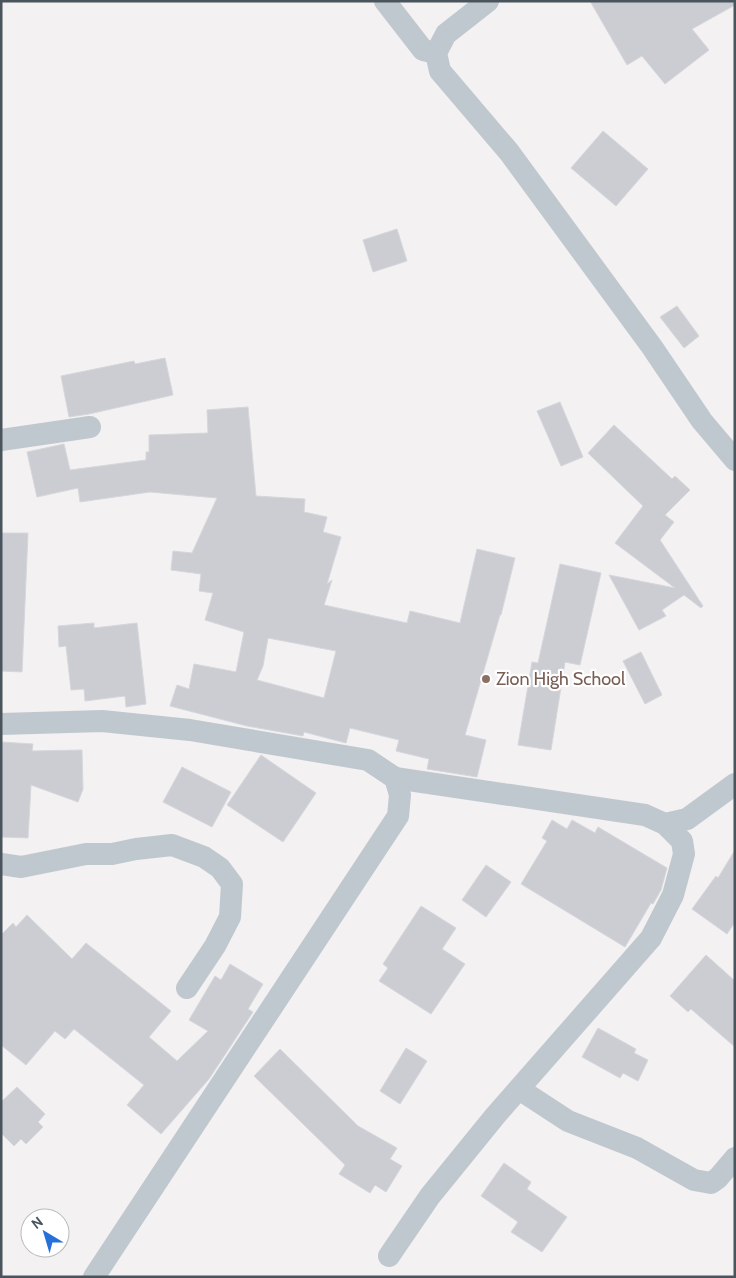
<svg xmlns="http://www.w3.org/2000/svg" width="736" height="1278" viewBox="0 0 736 1278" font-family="Cabin,sans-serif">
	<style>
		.building { fill: #cbcdd3; stroke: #d6d7dc; fill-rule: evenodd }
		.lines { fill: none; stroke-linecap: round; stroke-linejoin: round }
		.street { stroke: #c0c8cf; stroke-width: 22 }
		.education-dot { fill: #8d6e63; stroke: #fff; stroke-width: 2 }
		.labels { text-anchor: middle; stroke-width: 4.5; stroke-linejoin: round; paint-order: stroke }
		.education-label { font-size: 18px; fill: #785e54; stroke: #fff; text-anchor: start }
	</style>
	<rect width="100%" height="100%" fill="#f3f1f1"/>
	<g class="building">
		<polygon points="590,1 735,1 735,5 692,29 709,50 665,84 642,56 627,65"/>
		<polygon points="603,131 648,169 616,206 571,168"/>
		<polygon points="397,229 407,261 373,272 363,240"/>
		<polygon points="677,306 699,336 684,348 660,317"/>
		<polygon points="165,358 173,395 89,414 69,417 61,376 134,361 135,364"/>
		<polygon points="560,402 583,457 561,466 537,411"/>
		<path d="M248 407 256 496 305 499 304 512 327 517 323 532 341 537 327 584 332 580 324 605 407 623 410 611 460 623 477 549 515 558 501 615H500L465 735 486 740 477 777 427 769 429 759 396 751 399 740 350 728 346 743 304 732 303 736 247 726 170 706 177 685 189 689 194 664 236 672 244 632 205 620 213 593 199 591 201 574 171 570 173 551 192 553 217 498 150 492 80 502 78 488 37 497 27 452 64 444 70 470 146 460V452H149V435L208 433 207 410ZM268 638 336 651 324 698 257 680 263 666Z"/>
		<polygon points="614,425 672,479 675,476 690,490 665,515 674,522 660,540 703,606 701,608 684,595 662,610 666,616 639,630 609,575 675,588 615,543 643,506 588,453"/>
		<polygon points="1,533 28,533 22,672 1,671"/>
		<polygon points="560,564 601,573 580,665 565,662 551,750 518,745 532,662 538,663"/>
		<polygon points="94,623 94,628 137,623 146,704 126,707 125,696 85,701 84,689 71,690 66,646 59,647 58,626"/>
		<polygon points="641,652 662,695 645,704 623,661"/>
		<polygon points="1,742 33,744 32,751 82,750 83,789 78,802 31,785 28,838 1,837"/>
		<polygon points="261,755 316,793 283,842 227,805"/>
		<polygon points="182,767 231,792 212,827 163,802"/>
		<polygon points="552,820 567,829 572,820 595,833 598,827 667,868 661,890 653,904 651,903 625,947 521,884 547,841 542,838"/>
		<polygon points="735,850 735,922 727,934 692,909 716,876 718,878"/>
		<polygon points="486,865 511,882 486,917 462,900"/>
		<polygon points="421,906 456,928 442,949 465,964 431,1014 379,981 388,968 383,964"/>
		<polygon points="27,915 72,959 86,943 171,1011 149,1037 177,1061 208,1031 189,1020 215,976 221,980 230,964 263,984 248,1009 253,1012 209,1079 161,1134 127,1105 144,1085 74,1029 65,1039 55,1031 26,1065 1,1045 1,935 13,923 16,927"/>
		<polygon points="706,955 735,981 735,1047 691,1009 688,1012 670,996"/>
		<polygon points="598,1028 636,1049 634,1053 648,1060 638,1081 623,1073 620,1078 582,1057"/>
		<polygon points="406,1048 427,1061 400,1104 380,1091"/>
		<polygon points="280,1049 358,1126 397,1148 390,1159 402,1166 386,1192 375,1185 370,1193 339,1174 345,1165 254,1076"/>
		<polygon points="17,1087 45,1114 38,1122 43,1127 26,1144 21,1139 14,1146 1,1133 1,1102"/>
		<polygon points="504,1163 531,1182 527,1189 567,1217 542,1252 511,1232 518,1222 481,1196"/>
	</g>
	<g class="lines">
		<g class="street">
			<polyline points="385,1 423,50 436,53"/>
			<polyline points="488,1 446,34 436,53 440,71 509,152 652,347 702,421 735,460"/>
			<polyline points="1,440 90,427"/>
			<polyline points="1,724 102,721 190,730 368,760 395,778 400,795 398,816 94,1277"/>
			<polyline points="665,824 687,819 735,784"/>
			<polyline points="1,864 21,867 86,854 112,854 136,849 172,845 204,857 220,868 232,884 230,917 215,946 187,988"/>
			<polyline points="519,1089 568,1121 637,1148 694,1180 711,1183 718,1178 735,1158"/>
			<polyline points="389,1256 430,1196 495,1116 651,938 673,895 684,854 682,841 665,824 645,815 395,778"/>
		</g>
	</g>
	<circle class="education-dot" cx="486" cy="679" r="5"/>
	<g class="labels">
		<g class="education-label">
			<text x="496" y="685">Zion High School</text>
		</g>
	</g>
	<rect width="736" height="1278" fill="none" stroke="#4a545d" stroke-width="5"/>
	<g transform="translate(45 1233) rotate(322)"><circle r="24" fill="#ffffff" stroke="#b7bbbe"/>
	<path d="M0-4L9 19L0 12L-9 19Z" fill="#2671d8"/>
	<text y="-8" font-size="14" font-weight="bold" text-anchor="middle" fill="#4a545d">N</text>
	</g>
</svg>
